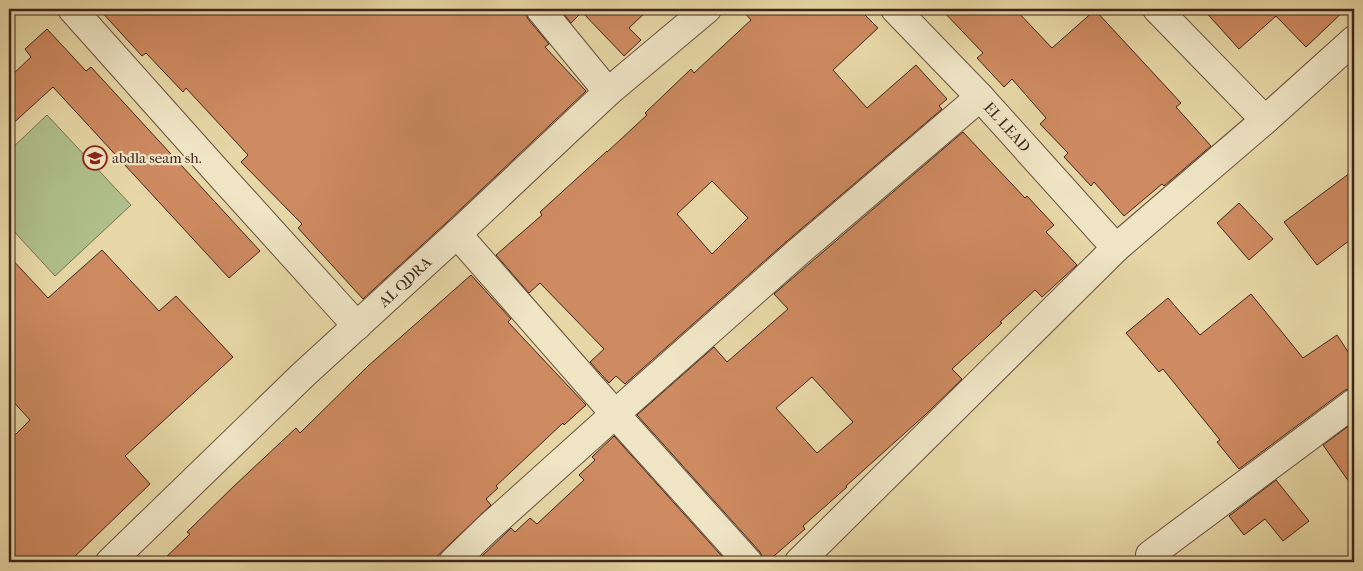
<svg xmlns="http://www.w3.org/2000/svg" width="1363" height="571" viewBox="0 0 1363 571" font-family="'IM FELL French Canon',serif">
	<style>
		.green { fill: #b0bf8b; stroke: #777253 }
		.building { fill: #ce8a60; stroke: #3e241b; fill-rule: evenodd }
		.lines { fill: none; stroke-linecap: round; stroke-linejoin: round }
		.minor-casing { stroke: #68513e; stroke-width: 30 }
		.minor { stroke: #efe5c5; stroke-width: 28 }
		.labels { text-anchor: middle; stroke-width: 4.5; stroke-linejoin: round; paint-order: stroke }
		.street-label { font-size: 15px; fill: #3e241b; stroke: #efe5c5 }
		.poi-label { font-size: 15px; fill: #3e241b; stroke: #efe5c5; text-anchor: start }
	</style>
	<rect width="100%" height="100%" fill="#e7d7a6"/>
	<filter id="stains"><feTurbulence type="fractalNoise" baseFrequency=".004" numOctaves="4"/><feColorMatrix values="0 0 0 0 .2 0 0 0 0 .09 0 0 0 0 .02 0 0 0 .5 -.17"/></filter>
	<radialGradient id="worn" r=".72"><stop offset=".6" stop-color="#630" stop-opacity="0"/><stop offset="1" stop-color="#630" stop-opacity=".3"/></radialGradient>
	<polygon class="green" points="47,115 131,205 55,276 9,226 9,151"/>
	<g class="building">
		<polygon points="99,9 525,9 525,12 528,19 549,44 545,47 586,91 446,223 363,299 298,228 302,224 241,162 248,155 186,88 183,92 146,53 142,56"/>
		<polygon points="560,9 649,9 629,28 641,40 624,56 582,12 571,23"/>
		<path d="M741 9H859L878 28 833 70 867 108 916 65 947 99 939 106 942 109 787 241 625 384 616 376 609 383 590 362 604 349 540 283 529 293 496 255 542 215 540 212 607 151V152L647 115 645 113 691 69 694 73 751 20ZM712 181 748 218 712 254 677 214Z"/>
		<polygon points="941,9 1015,9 1052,48 1095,10 1181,103 1176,107 1211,146 1164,186 1162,184 1124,216 1094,182 1091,186 1064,157 1068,153 1040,124 1046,118 1012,79 1004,87 977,58 983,53"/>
		<polygon points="1203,9 1346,9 1306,47 1276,16 1239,49"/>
		<polygon points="47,29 86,71 91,67 260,251 229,278 53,87 9,127 9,78 31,57 25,49"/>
		<path d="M963 132 1025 198 1027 196 1054 225 1046 232 1077 265 1042 297 1035 290 1000 322 1002 323 952 369 962 379 925 415 846 486 847 487 803 526 805 529 767 562H763V558L760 552 637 415 714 347 727 362 788 309 774 294ZM812 377 853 422 817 453 776 408Z"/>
		<polygon points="1354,170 1354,237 1317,265 1284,222"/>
		<polygon points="1239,203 1273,239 1249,260 1217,223"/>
		<polygon points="102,250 159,311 176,296 233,357 125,456 150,484 69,562 9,562 9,441 30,420 9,397 9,256 48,298"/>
		<polygon points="471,275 511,319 508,322 586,405 564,425 563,423 496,486 498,488 486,499 491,505 431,562 161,562 190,534 187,532 233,487 296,428 300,433 368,366"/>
		<polygon points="1251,294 1303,358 1337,335 1354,361 1354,388 1345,390 1239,469 1217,442 1220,440 1163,369 1159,372 1126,333 1168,298 1200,335"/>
		<polygon points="1354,422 1354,489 1323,445"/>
		<polygon points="614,436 727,562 478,562 477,561 511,528 515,532 530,518 537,524 584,480 579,475 595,460 592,457"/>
		<polygon points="1276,480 1309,521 1283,541 1265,519 1244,535 1229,516"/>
	</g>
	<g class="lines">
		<g class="minor-casing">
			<g id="minor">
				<polyline points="72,9 214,168 357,326"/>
				<polyline points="540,9 608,92"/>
				<polyline points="895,9 980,97 1116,248"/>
				<polyline points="1157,9 1265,120"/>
				<polyline points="457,234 615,414 748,562"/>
				<polyline points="110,562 304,374 457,234 608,92 707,9"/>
				<polyline points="453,562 487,529 615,414 797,253 980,97"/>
				<polyline points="799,562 1116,248 1265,120 1354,40"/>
				<polyline points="1153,562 1150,555 1354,403"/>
			</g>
		</g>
		<use href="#minor" class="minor"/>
	</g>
	<defs>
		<g id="school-ring" transform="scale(1.25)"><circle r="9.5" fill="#efe5c5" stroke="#8f2418" stroke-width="1.5"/><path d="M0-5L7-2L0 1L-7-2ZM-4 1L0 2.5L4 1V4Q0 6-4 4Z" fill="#8f2418"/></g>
	</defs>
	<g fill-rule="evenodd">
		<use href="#school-ring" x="95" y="158"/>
	</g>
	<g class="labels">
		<g class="street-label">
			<text transform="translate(1007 127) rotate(48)" y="5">EL LEAD</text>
			<text transform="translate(405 282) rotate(-43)" y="5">AL QDRA</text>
		</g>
		<g class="poi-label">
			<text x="112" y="163">abdla seam sh.</text>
		</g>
	</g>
	<rect width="1363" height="571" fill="none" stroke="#e7d7a6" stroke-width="30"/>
	<rect x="10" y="10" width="1343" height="551" fill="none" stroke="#3e241b" stroke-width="2.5"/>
	<rect x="15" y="15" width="1333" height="541" fill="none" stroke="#3e241b"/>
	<rect width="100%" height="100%" filter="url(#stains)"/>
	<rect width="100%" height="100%" fill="url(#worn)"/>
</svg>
